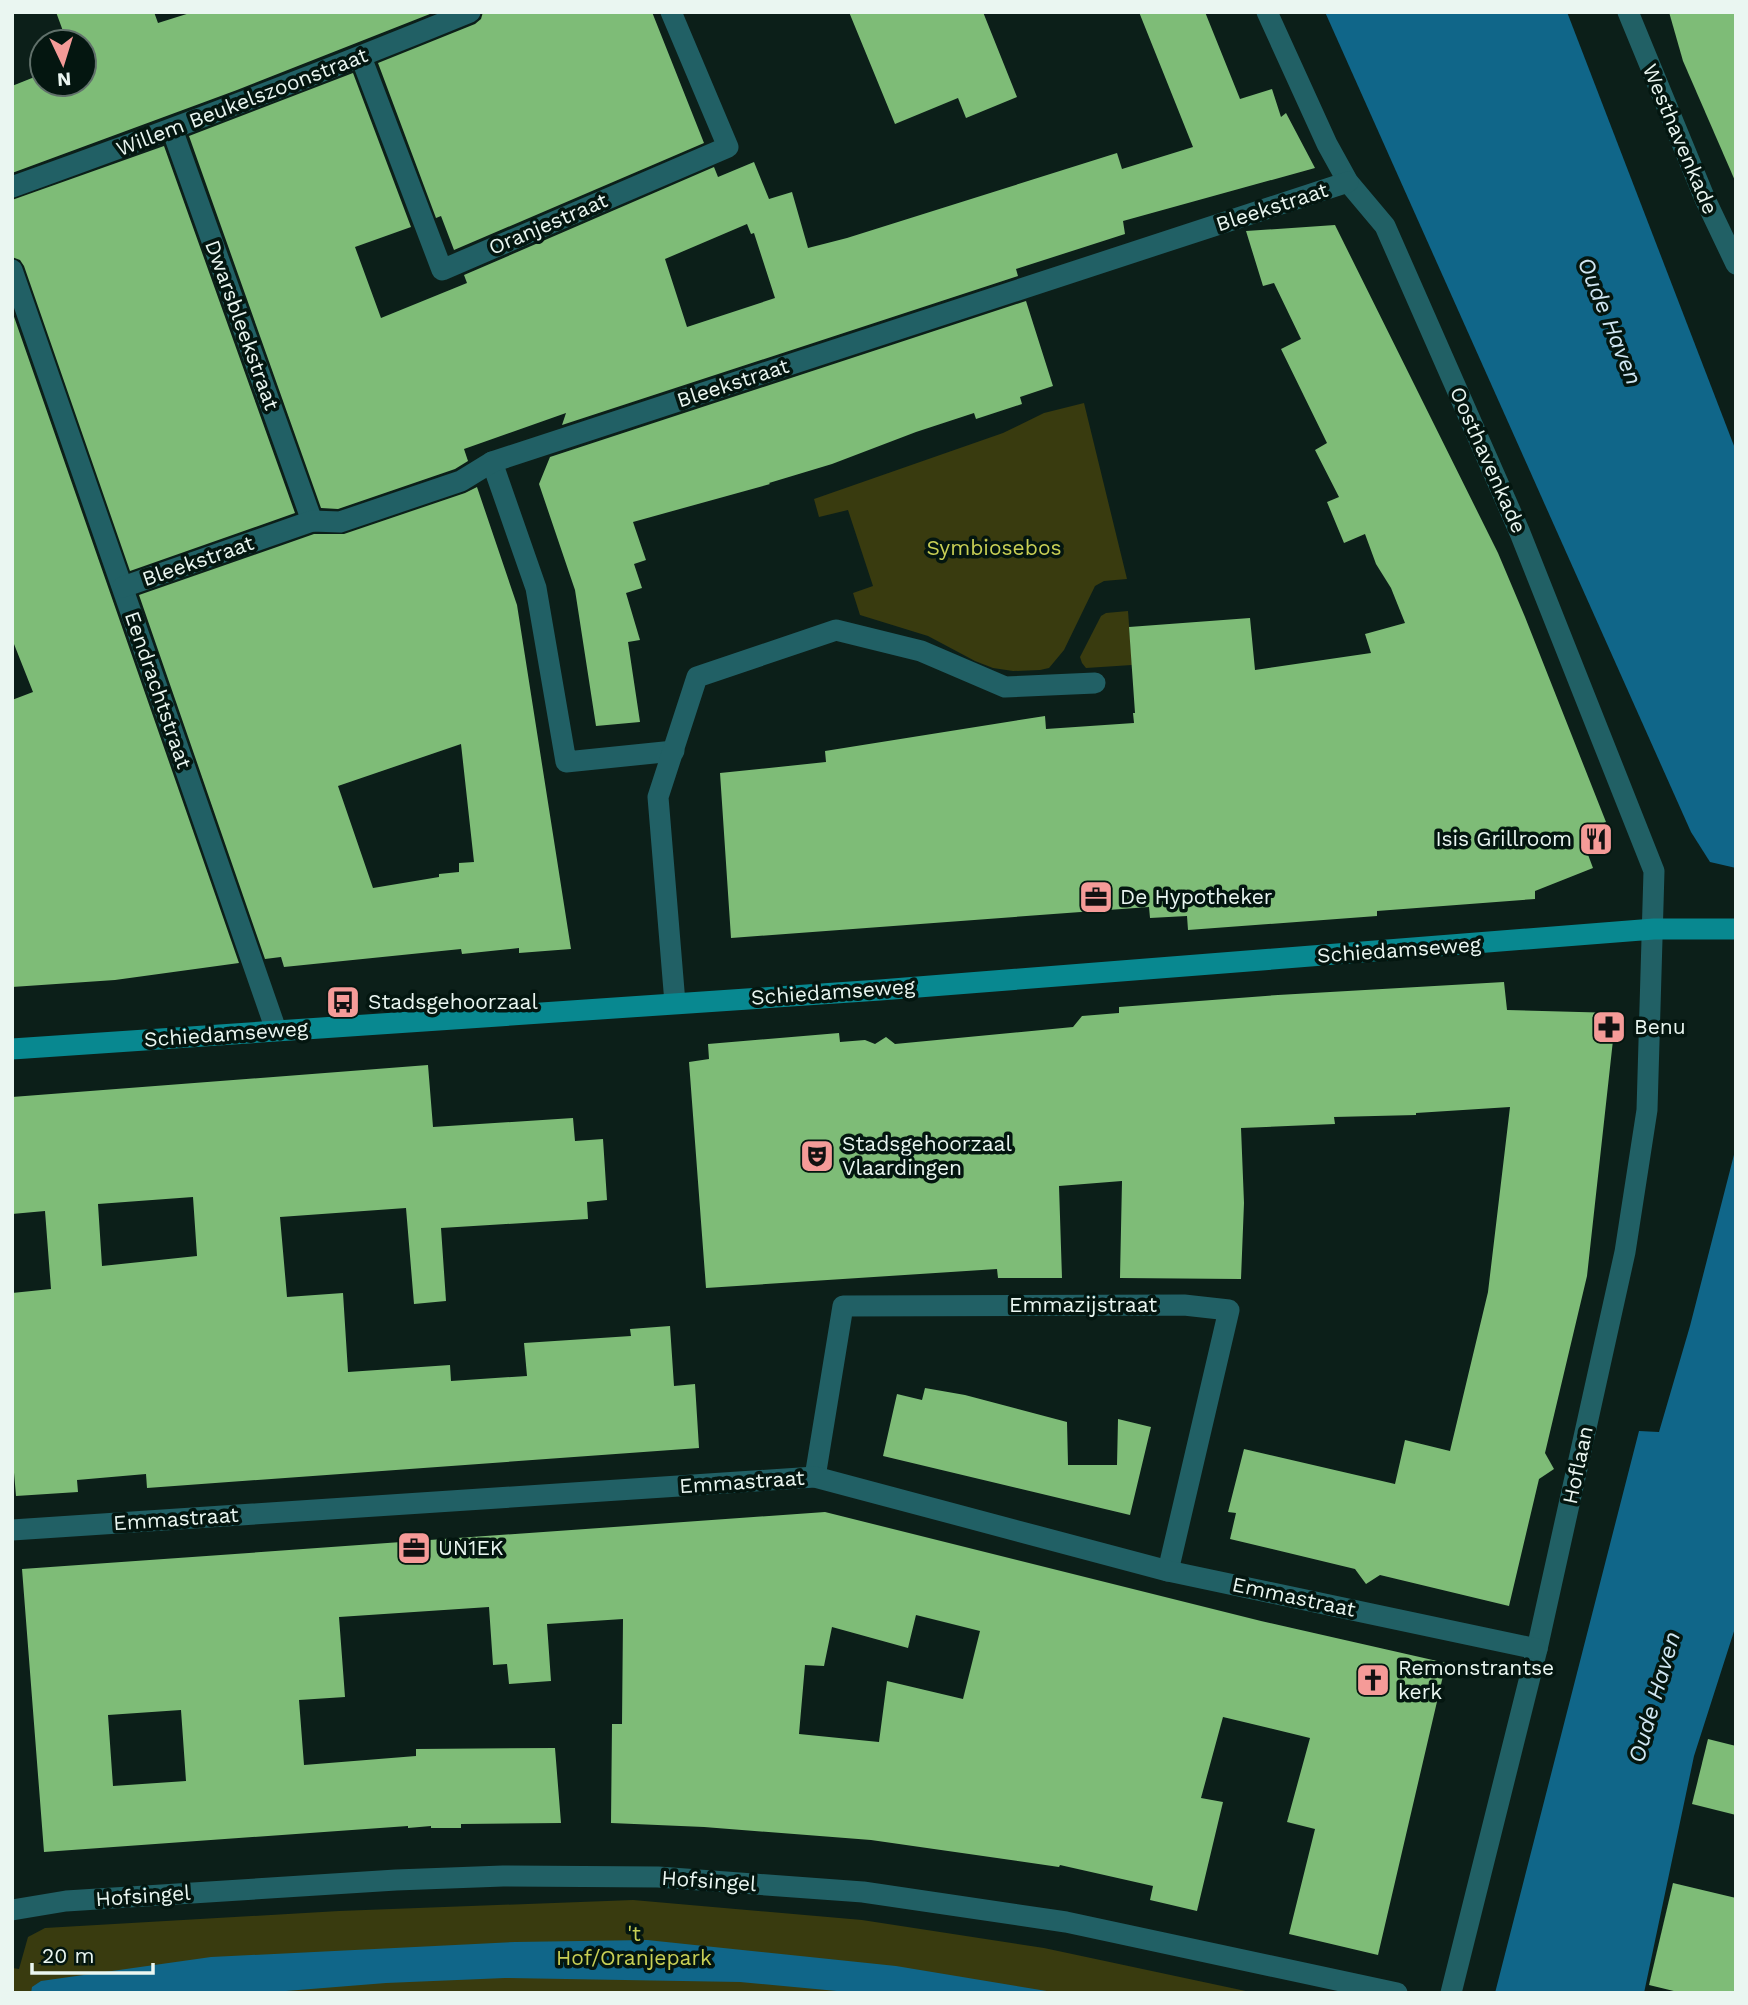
<svg xmlns="http://www.w3.org/2000/svg" width="1748" height="2005" viewBox="0 0 1748 2005" font-family="'Work Sans',sans-serif">
	<style>
		.green { fill: #393b0f }
		.water { fill: #106689 }
		.building { fill: #7ebc77; fill-rule: evenodd }
		.lines { fill: none; stroke-linecap: round; stroke-linejoin: round }
		.street { stroke: #216065; stroke-width: 21 }
		.secondary { stroke: #088890; stroke-width: 21 }
		.labels { text-anchor: middle; stroke-width: 7; stroke-linejoin: round; paint-order: stroke }
		.street-label { font-size: 21px; fill: #eaf6f1; stroke: #041610 }
		.park-label { font-size: 21px; fill: #c9d055; stroke: #041610 }
		.poi-label { font-size: 21px; fill: #eaf6f1; stroke: #041610; text-anchor: start }
		.water-label { font-size: 23px; font-style: italic; fill: #d1e7f3; stroke: #041610 }
	</style>
	<rect width="100%" height="100%" fill="#0c1f19"/>
	<g class="green">
		<polygon points="1084,403 1127,579 1104,581 1095,586 1064,650 1049,668 1040,670 1013,671 993,668 975,661 928,636 860,615 853,593 873,586 848,510 819,517 814,499 1003,433 1044,413"/>
		<polygon points="1128,611 1132,665 1086,668 1082,663 1080,657 1101,616 1106,613"/>
		<polygon points="633,1900 862,1920 1044,1948 1255,1993 12,1993 12,1968 19,1969 28,1937 45,1928 339,1911"/>
	</g>
	<g class="water">
		<polygon points="1325,12 1567,12 1736,451 1736,868 1710,862 1691,832"/>
		<polygon points="1736,1147 1736,1625 1694,1756 1644,1993 1495,1993 1639,1431 1659,1432 1690,1326"/>
		<polygon points="647,1940 896,1966 1059,1993 858,1993 740,1982 505,1978 386,1983 261,1993 31,1993 32,1987 41,1981 211,1957 515,1942"/>
	</g>
	<g class="building">
		<polygon points="56,12 154,12 158,23 193,12 435,12 237,90 12,173 12,86 42,74 42,84 84,84 84,42 67,42"/>
		<polygon points="483,12 652,12 704,143 454,250 441,216 436,218 378,63 475,24 481,19"/>
		<polygon points="849,12 983,12 1017,97 966,118 958,98 895,124"/>
		<path d="M1139 12H1205L1240 99 1272 89 1281 117 1286 113 1315 168 1123 221 1125 234 1016 269 1018 276 562 425 566 413 464 449 468 461 455 469 338 509 321 508 189 136 353 73 411 227 355 247 381 318 467 283 464 275 714 167 718 177 754 162 769 199 792 192 808 248 847 238 1117 153 1122 169 1193 147ZM747 224 751 234 754 233 775 298 687 327 665 259Z"/>
		<polygon points="1669,12 1736,13 1736,183 1683,61"/>
		<polygon points="164,146 295,513 130,571 24,266 20,260 12,257 12,200"/>
		<polygon points="1335,225 1498,553 1525,617 1606,822 1599,825 1606,844 1587,852 1593,868 1535,891 1535,899 1377,911 1377,916 1188,930 1187,916 1150,918 1149,907 731,938 720,773 826,762 825,751 1045,716 1046,729 1134,723 1133,713 1135,713 1129,627 1250,618 1255,670 1371,653 1365,634 1405,623 1391,588 1376,564 1365,534 1344,543 1327,502 1339,497 1315,450 1327,443 1281,349 1301,339 1274,283 1263,286 1246,231"/>
		<polygon points="1026,301 1053,386 1020,397 1022,404 976,419 974,413 916,432 832,464 769,483 770,484 633,522 646,560 634,564 642,588 626,593 640,640 628,642 640,722 596,726 575,590 539,484 550,457"/>
		<polygon points="12,311 239,963 115,980 12,987 12,700 33,692 12,639"/>
		<path d="M477 487 517 605 571 949 519 953V948L462 954 461 949 284 967 281 957 265 959 139 595 314 534H344L465 493ZM461 744 474 862 459 863V872L439 874V877L373 888 338 786Z"/>
		<polygon points="1504,982 1507,1010 1616,1013 1587,1276 1545,1453 1554,1469 1539,1479 1509,1606 1380,1575 1366,1584 1355,1569 1230,1539 1236,1513 1228,1512 1244,1449 1395,1484 1405,1440 1450,1451 1488,1292 1510,1107 1416,1113 1416,1115 1334,1117 1335,1124 1241,1128 1244,1203 1241,1279 1120,1278 1122,1181 1059,1186 1062,1278 998,1278 997,1269 706,1288 689,1062 709,1059 708,1044 839,1033 840,1042 865,1040 875,1044 886,1037 895,1044 1073,1027 1082,1016 1119,1013 1119,1007 1278,995"/>
		<path d="M428 1065 433 1127 573 1118 575 1141 603 1139 607 1200 587 1202 588 1219 441 1228 446 1301 414 1304 406 1208 280 1217 287 1297 343 1293 348 1372 450 1365 451 1381 527 1376 524 1343 631 1336 630 1329 670 1326 674 1386 695 1384 699 1448 147 1488 146 1474 77 1480 78 1492 16 1496 12 1449V1293L51 1289 45 1211 12 1214V1097ZM193 1197 197 1256 102 1266 98 1204Z"/>
		<polygon points="925,1388 965,1395 1067,1422 1068,1465 1117,1465 1118,1419 1151,1427 1130,1515 883,1456 897,1394 922,1400"/>
		<path d="M825 1512 1261 1621 1446 1663 1378 1955 1289 1934 1315 1829 1287 1822 1310 1738 1223 1717 1201 1798 1223 1802 1197 1911 1150 1900 1153 1886 1060 1865 1059 1867 871 1840 704 1827 611 1823 612 1724H622L623 1619 547 1624 551 1681 509 1684 507 1664 493 1665 489 1607 339 1617 345 1697 299 1700 304 1765 416 1756V1749L555 1748 561 1823 461 1824V1828H431V1826L408 1828V1826L44 1852 22 1569ZM916 1615 980 1631 963 1699 887 1681 879 1742 799 1734 805 1665 824 1666 832 1627 908 1648ZM181 1710 186 1781 113 1786 108 1715Z"/>
		<polygon points="1708,1739 1736,1746 1736,1815 1692,1804"/>
		<polygon points="1673,1883 1736,1898 1736,1993 1682,1993 1649,1985"/>
	</g>
	<g class="lines">
		<g class="street">
			<polyline points="1267,12 1327,144 1348,182 1385,226 1520,533 1654,871 1647,1110 1625,1252 1537,1649 1451,1993"/>
			<polyline points="1628,12 1705,199 1736,264"/>
			<polyline points="361,57 442,270 728,147 671,12"/>
			<polyline points="172,129 312,521"/>
			<path d="M12 187C166 132 319 74 470 12"/>
			<polyline points="12,270 276,1030"/>
			<polyline points="492,462 536,588 566,762 674,751"/>
			<polyline points="123,587 312,521 340,522 461,481 492,462 1348,182"/>
			<polyline points="675,1003 658,797 697,677 836,630 921,651 1005,687 1095,683"/>
			<polyline points="815,1477 843,1306 1184,1305 1229,1310 1168,1571"/>
			<polyline points="12,1530 815,1477 1168,1571 1537,1649"/>
			<polyline points="12,1910 66,1901 396,1880 503,1876 658,1877 863,1892 1066,1922 1397,1993"/>
		</g>
		<polyline class="secondary" points="12,1049 880,990 1654,929 1736,929"/>
	</g>
	<defs>
		<g id="restaurant-square" transform="scale(1.75)"><rect x="-9" y="-9" width="18" height="18" rx="4" fill="#f59b98" stroke="#041610"/><path d="M-5-6h1v4h1v-4h1v4h1v-4h1v5L-1.5 .5V6h-2V.5L-5-1ZM5-6V6H3V1.5H1.5Q1.5-4 5-6Z" fill="#111"/></g>
		<g id="office-square" transform="scale(1.75)"><rect x="-9" y="-9" width="18" height="18" rx="4" fill="#f59b98" stroke="#041610"/><path d="M-6-3h4V-5.5h4V-3h4V5H-6ZM-1-4.5V-3h2v-1.5ZM-6 0V1H6V0Z" fill="#111"/></g>
		<g id="bus-square" transform="scale(1.75)"><rect x="-9" y="-9" width="18" height="18" rx="4" fill="#f59b98" stroke="#041610"/><path d="M-5-6H5V4H4V6H2V4H-2V6H-4V4H-5ZM-3.5-4V0h7V-4ZM-3.5 1.2v1.5H-2V1.2ZM2 1.2v1.5H3.5V1.2Z" fill="#111"/></g>
		<g id="pharmacy-square" transform="scale(1.75)"><rect x="-9" y="-9" width="18" height="18" rx="4" fill="#f59b98" stroke="#041610"/><path d="M-2-6h4v4h4v4h-4v4h-4v-4h-4v-4h4Z" fill="#111"/></g>
		<g id="theatre-square" transform="scale(1.75)"><rect x="-9" y="-9" width="18" height="18" rx="4" fill="#f59b98" stroke="#041610"/><path d="M-5-5.5Q0-4 5-5.5V0Q5 5 0 6Q-5 5-5 0ZM-3.3-2.5H-1v1.5H-3.3ZM1-2.5H3.3v1.5H1ZM-2.8 1Q0 5.5 2.8 1Z" fill="#111"/></g>
		<g id="church-square" transform="scale(1.75)"><rect x="-9" y="-9" width="18" height="18" rx="4" fill="#f59b98" stroke="#041610"/><path d="M-1.2-6h2.4v3.5h3.3v2.4h-3.3V6h-2.4V-.1h-3.3v-2.4h3.3Z" fill="#111"/></g>
	</defs>
	<g fill-rule="evenodd">
		<use href="#restaurant-square" x="1596" y="839"/>
		<use href="#office-square" x="1096" y="897"/>
		<use href="#bus-square" x="343" y="1002"/>
		<use href="#pharmacy-square" x="1609" y="1027"/>
		<use href="#theatre-square" x="817" y="1156"/>
		<use href="#office-square" x="414" y="1548"/>
		<use href="#church-square" x="1373" y="1680"/>
	</g>
	<g class="labels">
		<g class="street-label">
			<text transform="translate(242 102) rotate(-21)" y="7">Willem Beukelszoonstraat</text>
			<text transform="translate(1680 139) rotate(67)" y="7">Westhavenkade</text>
			<text transform="translate(1272 207) rotate(-18)" y="7">Bleekstraat</text>
			<text transform="translate(548 224) rotate(-23)" y="7">Oranjestraat</text>
			<text transform="translate(242 325) rotate(70)" y="7">Dwarsbleekstraat</text>
			<text transform="translate(733 383) rotate(-18)" y="7">Bleekstraat</text>
			<text transform="translate(1488 460) rotate(66)" y="7">Oosthavenkade</text>
			<text transform="translate(198 561) rotate(-19)" y="7">Bleekstraat</text>
			<text transform="translate(158 690) rotate(71)" y="7">Eendrachtstraat</text>
			<text transform="translate(1399 950) rotate(-4)" y="7">Schiedamseweg</text>
			<text transform="translate(833 992) rotate(-4)" y="7">Schiedamseweg</text>
			<text transform="translate(226 1034) rotate(-4)" y="7">Schiedamseweg</text>
			<text x="1083" y="1312">Emmazijstraat</text>
			<text transform="translate(1578 1465) rotate(-78)" y="7">Hoflaan</text>
			<text transform="translate(742 1482) rotate(-4)" y="7">Emmastraat</text>
			<text transform="translate(176 1519) rotate(-4)" y="7">Emmastraat</text>
			<text transform="translate(1294 1597) rotate(12)" y="7">Emmastraat</text>
			<text transform="translate(709 1881) rotate(4)" y="7">Hofsingel</text>
			<text transform="translate(143 1896) rotate(-4)" y="7">Hofsingel</text>
		</g>
		<g class="park-label">
			<text x="994" y="555">Symbiosebos</text>
			<text x="634" y="1941">'t<tspan x="634" dy="24">Hof/Oranjepark</tspan></text>
		</g>
		<g class="poi-label">
			<text x="1572" y="846" text-anchor="end">Isis Grillroom</text>
			<text x="1120" y="904">De Hypotheker</text>
			<text x="368" y="1009">Stadsgehoorzaal</text>
			<text x="1634" y="1034">Benu</text>
			<text x="842" y="1151">Stadsgehoorzaal<tspan x="842" dy="24">Vlaardingen</tspan></text>
			<text x="438" y="1555">UN1EK</text>
			<text x="1398" y="1675">Remonstrantse<tspan x="1398" dy="24">kerk</tspan></text>
		</g>
		<g class="water-label">
			<text transform="translate(1610 321) rotate(68)" y="8">Oude Haven</text>
			<text transform="translate(1654 1697) rotate(-74)" y="8">Oude Haven</text>
		</g>
	</g>
	<rect width="1748" height="2005" fill="none" stroke="#eaf6f1" stroke-width="28"/>
	<g transform="translate(63 63) rotate(176)"><circle r="33" fill="#041610" stroke="#60706a" stroke-width="2"/>
	<path d="M0-5L12 26L0 18L-12 26Z" fill="#f59b98"/>
	<text y="-10" font-size="19" font-weight="bold" text-anchor="middle" fill="#eaf6f1">N</text>
	</g>
	<path d="M32 1963v10h121v-10" fill="none" stroke="#eaf6f1" stroke-width="3.5"/>
	<text x="42" y="1963" font-size="21" fill="#eaf6f1" stroke="#041610" stroke-width="5" paint-order="stroke">20 m</text>
</svg>
